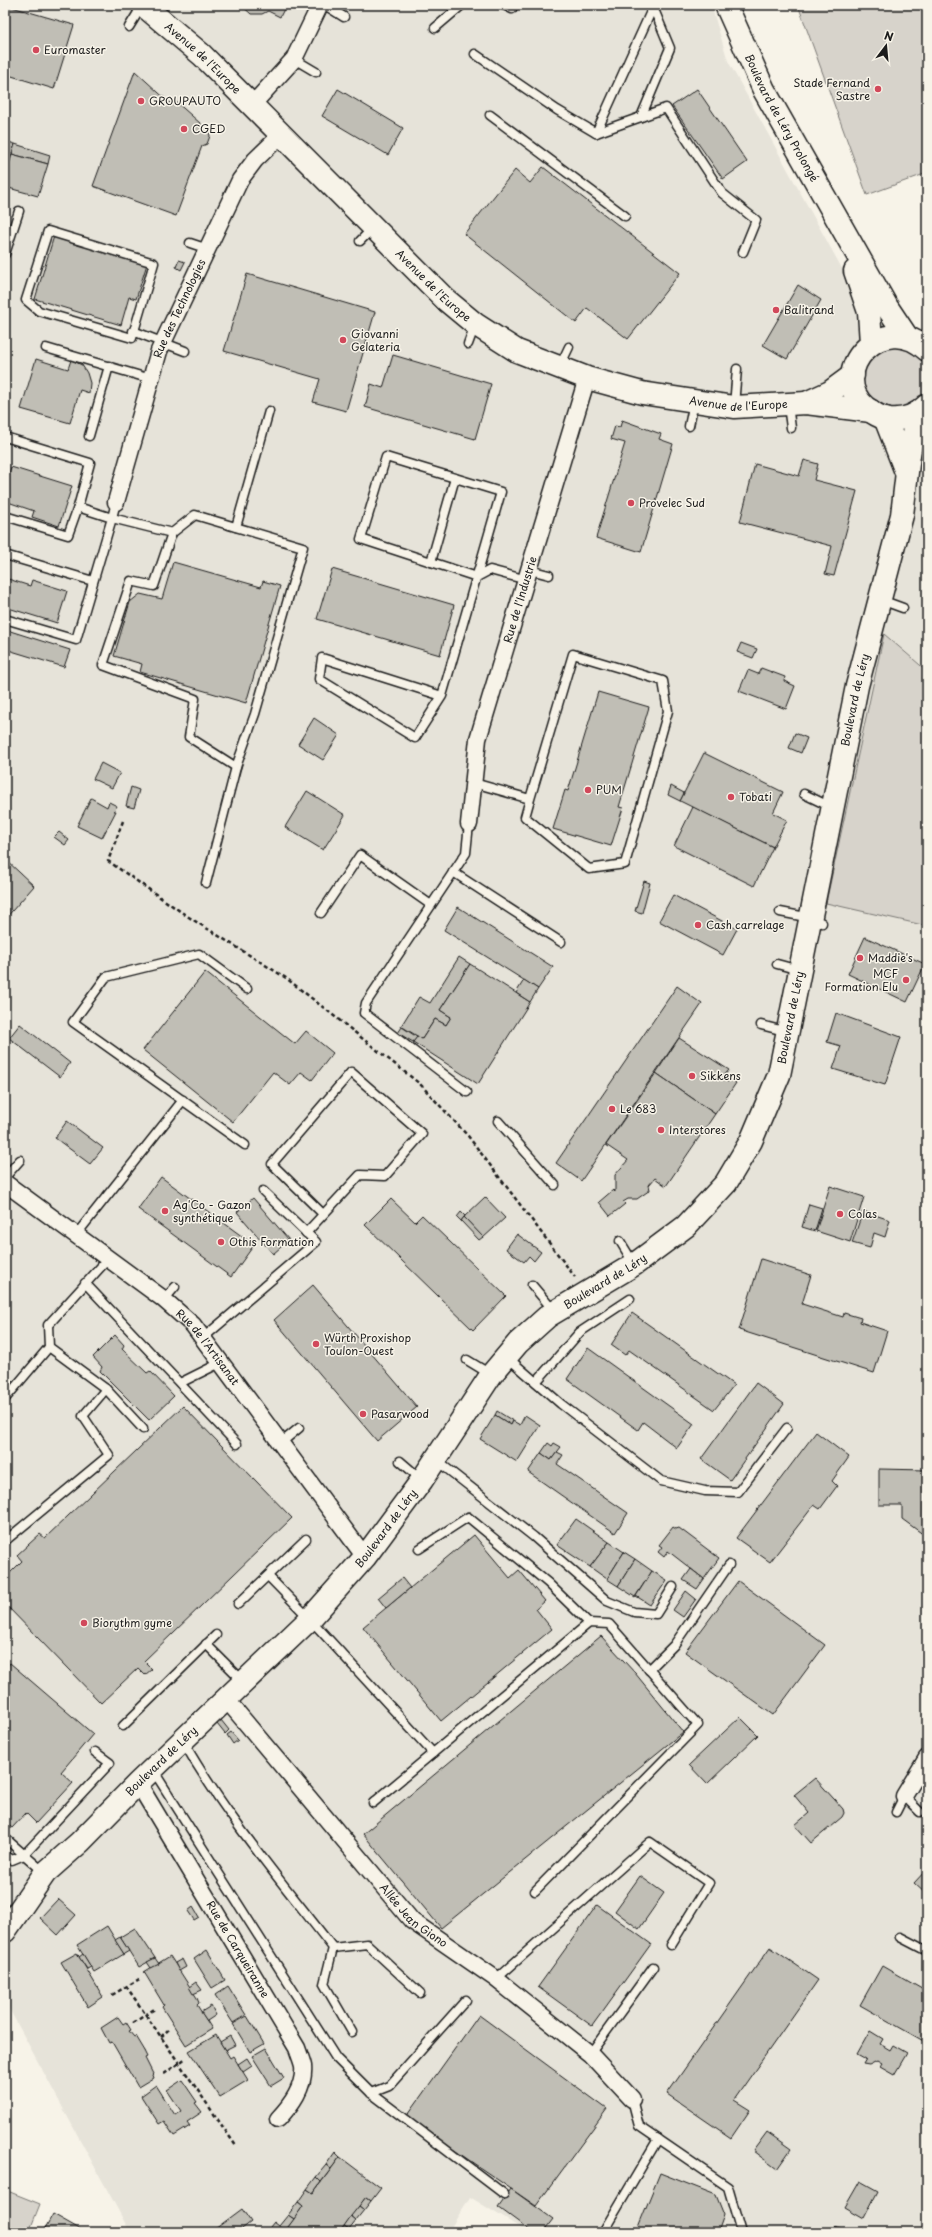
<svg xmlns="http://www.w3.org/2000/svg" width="932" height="2237" viewBox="0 0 932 2237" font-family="'Playpen Sans',sans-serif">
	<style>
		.built { fill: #e6e3d9 }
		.green { fill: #d7d3cb; stroke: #7a7874 }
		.building { fill: #c0beb5; stroke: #1c1c1c }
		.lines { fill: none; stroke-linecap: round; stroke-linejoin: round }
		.lane-casing { stroke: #1c1c1c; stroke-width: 11 }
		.street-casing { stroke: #1c1c1c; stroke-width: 19 }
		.secondary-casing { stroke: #1c1c1c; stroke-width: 25 }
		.path { stroke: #1c1c1c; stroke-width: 2.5; stroke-dasharray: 4 3; stroke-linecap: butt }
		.lane { stroke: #f7f3e8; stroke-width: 8 }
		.street { stroke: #f7f3e8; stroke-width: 16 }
		.secondary { stroke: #f7f3e8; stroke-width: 22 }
		.poi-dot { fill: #d1495b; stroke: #f7f3e8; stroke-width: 1.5 }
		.labels { text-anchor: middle; stroke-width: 3; stroke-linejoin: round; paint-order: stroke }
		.poi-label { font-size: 11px; fill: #1c1c1c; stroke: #f7f3e8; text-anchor: start }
		.street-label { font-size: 11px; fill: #1c1c1c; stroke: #f7f3e8 }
	</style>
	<rect width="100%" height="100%" fill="#f7f3e8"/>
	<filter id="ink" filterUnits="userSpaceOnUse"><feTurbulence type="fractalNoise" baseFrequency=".025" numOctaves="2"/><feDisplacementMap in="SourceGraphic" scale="8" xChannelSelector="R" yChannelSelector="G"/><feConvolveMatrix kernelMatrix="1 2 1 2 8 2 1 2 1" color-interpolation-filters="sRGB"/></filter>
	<g filter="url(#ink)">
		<polygon class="built" points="5,5 711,5 728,61 867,314 927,369 927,2232 527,2232 470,2197 448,2232 130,2232 5,2001"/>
		<g class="green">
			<polygon points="798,5 927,5 927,173 867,195"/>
			<polygon points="871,343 927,350 927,405 871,411 855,363"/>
			<polygon points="884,634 927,671 927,926 826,903"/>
			<polygon points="5,2190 40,2204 29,2232 23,2232 5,2225"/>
		</g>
		<g class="building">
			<polygon points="5,5 74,25 54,89 5,74"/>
			<polygon points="241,5 286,5 280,17 268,11 262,14 251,14"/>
			<polygon points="135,71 170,103 175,101 209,131 210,136 207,144 202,146 176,216 93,186"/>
			<polygon points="338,89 403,128 388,155 322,116"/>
			<polygon points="697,89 747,162 723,179 672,106"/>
			<polygon points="5,141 15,144 5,179"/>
			<polygon points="15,144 50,155 48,164 12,154"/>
			<polygon points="12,154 48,164 38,196 5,187 5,179"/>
			<polygon points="543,167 680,273 628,339 587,308 576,323 464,234 515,170 530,183"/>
			<polygon points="54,236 147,264 136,299 129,297 121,325 35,299"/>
			<polygon points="179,260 185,262 181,270 176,267"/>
			<polygon points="247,274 375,312 346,411 313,402 320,379 224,351"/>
			<polygon points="798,285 821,300 787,359 763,345"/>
			<polygon points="393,355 491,384 475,439 365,407 371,384 383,388"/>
			<polygon points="36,359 68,369 71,360 82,365 87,373 90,383 89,393 80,390 70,423 21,409"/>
			<polygon points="622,420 661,434 659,439 673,444 641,552 596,538 625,443 611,439 615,426 620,427"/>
			<polygon points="804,460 818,464 814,480 857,491 834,576 825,574 832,546 740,522 755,464 799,476"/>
			<polygon points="11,467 72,486 59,526 32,517 34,511 5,501 5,486"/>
			<polygon points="173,562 261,587 263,581 280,586 246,703 140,672 142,664 114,656 130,602 140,594 162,599"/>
			<polygon points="332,569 454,605 440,655 317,619"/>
			<polygon points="5,578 30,586 32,580 67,591 57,623 5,607"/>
			<polygon points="7,630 70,650 64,667 5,649 5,650"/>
			<polygon points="741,643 757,649 753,658 737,652"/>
			<polygon points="761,668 785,677 784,681 795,686 786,709 739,691 748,670 758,674"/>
			<polygon points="598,692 649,707 619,807 623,808 611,846 553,829 565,790 568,791"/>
			<polygon points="314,718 339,735 323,760 298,744"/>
			<polygon points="795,733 807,738 801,753 789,748"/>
			<polygon points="704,753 783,792 773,813 787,820 773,847 680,801"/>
			<polygon points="101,763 120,773 112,788 93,779"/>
			<polygon points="671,786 684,793 680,801 668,795"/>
			<polygon points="131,787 139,790 134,808 126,806"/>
			<polygon points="307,791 345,815 323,850 285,827"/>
			<polygon points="91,798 107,807 109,802 117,806 114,811 116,811 102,838 77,826"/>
			<polygon points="693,807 773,847 754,886 674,846"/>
			<polygon points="59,832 69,840 65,845 54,837"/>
			<polygon points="5,859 34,886 5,919"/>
			<polygon points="644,881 650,883 642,913 635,911"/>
			<polygon points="673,895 737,929 723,955 659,921"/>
			<polygon points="458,907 553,967 538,989 444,930"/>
			<polygon points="865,937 925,964 907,1002 848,974"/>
			<polygon points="459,957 470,964 440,1010 451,1017 446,1025 435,1019 422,1039 401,1026 419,997 430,1003"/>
			<polygon points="470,964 530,1002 478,1084 413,1042 417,1036 422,1039 435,1019 446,1025 451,1017 440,1010"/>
			<polygon points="205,972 295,1044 306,1031 333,1053 312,1080 301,1072 290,1085 273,1072 233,1122 143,1050"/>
			<polygon points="524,980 538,989 530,1002 516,993"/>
			<polygon points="677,986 702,1004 581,1181 556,1163"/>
			<polygon points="836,1013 901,1037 885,1085 833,1069 841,1046 827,1042"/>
			<polygon points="20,1024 70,1063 60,1077 9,1038"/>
			<polygon points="402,1027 417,1037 413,1042 398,1033"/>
			<polygon points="679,1038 729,1070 722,1078 728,1082 730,1079 736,1083 715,1114 656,1073"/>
			<polygon points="656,1073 715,1114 666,1186 655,1178 649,1185 650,1190 637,1199 628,1199 623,1202 625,1204 610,1216 599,1202 613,1190 615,1192 615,1175 628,1160 606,1145"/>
			<polygon points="67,1121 103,1148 90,1164 55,1138"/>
			<polygon points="161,1177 254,1245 231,1277 138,1209"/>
			<polygon points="830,1186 864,1197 850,1242 816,1231"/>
			<polygon points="485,1197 505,1218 483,1238 464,1217"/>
			<polygon points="253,1198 289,1240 273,1254 237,1212"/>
			<polygon points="391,1199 415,1222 422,1215 506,1296 473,1330 365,1225"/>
			<polygon points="809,1204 822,1208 815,1231 802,1227"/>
			<polygon points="863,1211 890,1220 885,1237 874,1233 870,1248 852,1243"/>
			<polygon points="461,1212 465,1216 461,1221 457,1217"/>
			<polygon points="464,1217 483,1237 479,1240 461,1221"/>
			<polygon points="517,1234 541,1252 534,1261 529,1256 524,1262 506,1249"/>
			<polygon points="761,1259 811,1275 802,1304 843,1317 844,1313 861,1318 860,1322 887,1331 874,1373 739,1330"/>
			<polygon points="313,1285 417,1407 377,1441 274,1320"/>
			<polygon points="632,1313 734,1385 714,1410 629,1350 625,1355 611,1345"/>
			<polygon points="115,1335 124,1345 122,1349 147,1373 150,1371 174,1396 149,1420 100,1371 102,1367 93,1357"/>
			<polygon points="588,1348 694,1424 677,1448 643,1422 638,1430 567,1379"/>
			<polygon points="756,1383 784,1404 730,1480 701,1459"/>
			<polygon points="183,1406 292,1518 144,1661 152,1669 145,1675 138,1668 101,1703 5,1604 5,1578 22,1561 17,1555 40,1534 45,1538"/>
			<polygon points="497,1411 513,1421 511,1425 495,1415"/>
			<polygon points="495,1415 511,1425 513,1421 520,1425 525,1415 540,1425 517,1462 480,1439"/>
			<polygon points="816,1432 849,1457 832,1481 837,1486 820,1509 814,1505 770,1562 736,1538"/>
			<polygon points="548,1443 552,1446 554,1443 561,1447 551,1460 541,1453"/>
			<polygon points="557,1452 563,1455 557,1464 628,1513 615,1533 528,1472 541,1453 551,1460"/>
			<polygon points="879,1469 927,1470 927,1535 924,1535 902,1519 902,1505 879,1505"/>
			<polygon points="576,1519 609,1542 590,1567 557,1545"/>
			<polygon points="673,1527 676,1529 679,1528 719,1558 704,1579 668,1551 664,1557 658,1552 662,1547 659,1545"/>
			<polygon points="474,1535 510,1578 519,1570 545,1601 536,1609 552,1629 441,1721 363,1627"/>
			<polygon points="609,1542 624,1552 607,1579 590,1567"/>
			<polygon points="624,1552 635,1559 618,1586 607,1579"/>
			<polygon points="635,1559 652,1571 635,1597 618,1586"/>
			<polygon points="691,1569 704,1579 697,1589 683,1580"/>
			<polygon points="652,1571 667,1580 650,1605 636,1596"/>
			<polygon points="402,1578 410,1588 386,1608 378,1598"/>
			<polygon points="738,1581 825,1645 773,1715 685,1652"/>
			<polygon points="686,1591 696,1599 683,1617 673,1610"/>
			<polygon points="601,1636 635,1673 683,1732 441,1928 363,1834"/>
			<polygon points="10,1663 93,1734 61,1772 73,1783 36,1823 26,1813 12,1828 5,1822 5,1669"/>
			<polygon points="740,1717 758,1735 707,1784 689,1765"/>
			<polygon points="221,1720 229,1730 225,1734 217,1724"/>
			<polygon points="231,1732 238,1740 233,1744 227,1735"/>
			<polygon points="815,1778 843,1809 844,1813 842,1817 811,1843 795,1825 809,1813 794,1795"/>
			<polygon points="927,1869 927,1895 914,1883"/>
			<polygon points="640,1876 664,1893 639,1929 615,1911"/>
			<polygon points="58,1899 76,1915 58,1935 40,1918"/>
			<polygon points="597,1905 651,1944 592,2026 538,1987"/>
			<polygon points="193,1907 199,1917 194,1920 188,1911"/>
			<polygon points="107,1926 124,1954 94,1972 77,1945"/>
			<polygon points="135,1928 155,1958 139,1967 120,1937"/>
			<polygon points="120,1937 129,1951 124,1954 115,1940"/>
			<polygon points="770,1947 818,1980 734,2100 750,2110 731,2138 667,2094"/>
			<polygon points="207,1950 225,1980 212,1988 194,1959"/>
			<polygon points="77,1953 103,1997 88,2007 61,1962"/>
			<polygon points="83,1954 91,1967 87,1969 79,1957"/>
			<polygon points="170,1956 197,1998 199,2003 197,2005 212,2029 186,2045 162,2007 164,2005 144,1972"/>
			<polygon points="155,1958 159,1964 151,1968 147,1962"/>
			<polygon points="182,1959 186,1967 179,1971 175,1963"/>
			<polygon points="882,1966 927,1992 927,2043 860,2005"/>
			<polygon points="196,1982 202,1990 193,1994 189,1987"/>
			<polygon points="228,1986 246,2015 233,2023 215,1995"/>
			<polygon points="211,2006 216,2015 207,2021 201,2012"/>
			<polygon points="479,2015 607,2109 536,2206 406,2117"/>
			<polygon points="247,2016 264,2044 250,2052 233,2024"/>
			<polygon points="118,2017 123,2024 126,2022 131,2030 129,2031 134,2037 136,2036 145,2051 144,2051 147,2057 145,2058 153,2074 152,2075 153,2078 138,2087 112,2042 109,2043 101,2028"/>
			<polygon points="870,2031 883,2039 880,2044 890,2050 893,2045 907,2053 894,2075 880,2067 882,2064 877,2061 869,2065 863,2064 866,2059 857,2054"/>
			<polygon points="216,2035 230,2058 233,2056 248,2080 220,2097 189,2051"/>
			<polygon points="230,2036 235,2045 225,2050 220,2042"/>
			<polygon points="266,2048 284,2078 271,2086 252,2056"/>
			<polygon points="247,2058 252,2066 243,2072 238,2064"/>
			<polygon points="182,2080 197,2102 195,2103 202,2112 187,2122 190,2126 174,2136 164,2121 159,2124 141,2096 156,2085 175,2115 181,2111 167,2090"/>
			<polygon points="767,2132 791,2149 777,2169 753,2151"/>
			<polygon points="335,2152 340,2157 331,2169 326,2165"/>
			<polygon points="340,2157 381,2188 371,2201 366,2197 340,2232 286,2232 285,2231 303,2206 298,2202 307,2189 313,2193"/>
			<polygon points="326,2165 331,2169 321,2182 316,2177"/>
			<polygon points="660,2173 716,2195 724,2215 718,2232 636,2232"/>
			<polygon points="316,2177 321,2182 313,2193 307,2189"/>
			<polygon points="860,2181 878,2191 864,2218 845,2207"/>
			<polygon points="511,2189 553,2219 543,2232 532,2232 498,2207"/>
			<polygon points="366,2197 371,2201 364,2210 359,2206"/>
			<polygon points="298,2202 303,2206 294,2219 288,2215"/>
			<polygon points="359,2206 364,2210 356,2220 351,2216"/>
			<polygon points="242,2209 251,2222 238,2232 211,2232"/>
			<polygon points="53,2214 85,2232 43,2232"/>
			<polygon points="288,2215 294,2219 285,2231 279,2226"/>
			<polygon points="351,2216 356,2220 349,2229 344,2226"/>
			<polygon points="274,2222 279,2226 286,2232 266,2232"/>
			<polygon points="344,2226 349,2229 347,2232 340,2232"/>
			<polygon points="835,2226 846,2232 831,2232"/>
		</g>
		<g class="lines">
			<g class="lane-casing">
				<g id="lane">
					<polyline points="325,5 344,17"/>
					<polyline points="504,5 512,9"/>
					<polyline points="129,27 142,6"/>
					<polyline points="435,28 462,5"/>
					<polyline points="475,54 557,110 596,133 666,108 722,193 756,220 743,252"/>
					<polyline points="294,59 316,72"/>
					<polyline points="490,115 625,216"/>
					<polyline points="596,133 653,7 670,48 641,117"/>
					<polygon points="48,231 154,263 132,338 39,311 26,300"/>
					<polyline points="360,241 373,228"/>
					<polyline points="190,243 208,249"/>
					<polyline points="5,254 19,211"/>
					<polyline points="133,331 185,351"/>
					<polyline points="468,344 475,325"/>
					<polyline points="46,348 151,379"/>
					<polyline points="560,366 569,347"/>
					<polyline points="788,405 791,428"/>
					<polyline points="734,406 737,369"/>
					<polyline points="689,426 694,402"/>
					<polyline points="89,436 109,366"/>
					<polyline points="5,437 90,463 78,507 112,518 76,640 5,619"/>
					<polyline points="116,502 112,518 172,533 195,515 303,547 255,714 236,767 206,883"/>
					<polyline points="5,516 68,535 78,507"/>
					<polyline points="236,527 269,411"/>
					<polyline points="172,533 154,586 131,581 103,665 195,699 189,737 236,767"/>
					<polyline points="5,555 93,581"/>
					<polyline points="431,562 455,478"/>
					<polyline points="530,570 549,575"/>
					<polyline points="881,600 903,608"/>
					<polyline points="442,696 415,738 319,679 322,658 442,696 501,492 386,457 361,539 477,577 490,570 527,580"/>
					<polyline points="474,783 530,799 573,654 663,681 668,711 625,864 589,869 525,817 530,799"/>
					<polyline points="804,794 831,807"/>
					<polyline points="453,872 561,942"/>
					<polyline points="780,912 811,918 822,923"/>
					<polyline points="321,913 360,855 431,905"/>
					<polyline points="777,964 799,970"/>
					<polyline points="761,1025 788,1032"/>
					<polyline points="467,1092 364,1013 366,1003 466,853 469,824"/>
					<polyline points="498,1121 555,1185"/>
					<polyline points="245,1145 73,1022 106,977 199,954 247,989"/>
					<polyline points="5,1177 20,1160"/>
					<polyline points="306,1233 360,1175 385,1176 422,1134 351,1072 272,1164 323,1214"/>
					<polyline points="76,1235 183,1100"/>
					<polyline points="620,1241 634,1264"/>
					<polyline points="108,1259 48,1325 49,1347 106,1389 143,1429"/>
					<polyline points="85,1283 237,1444"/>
					<polyline points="532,1285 554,1311"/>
					<polyline points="164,1300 175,1287"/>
					<polyline points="203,1338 316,1242 263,1191"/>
					<polyline points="507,1357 561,1404 661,1481 705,1491 738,1492 787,1428"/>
					<polyline points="467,1360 490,1374"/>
					<polyline points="536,1382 580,1332 630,1299"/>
					<polyline points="180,1383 222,1362"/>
					<polyline points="5,1399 49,1347"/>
					<polyline points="281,1443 299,1428"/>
					<polyline points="436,1460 534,1537 607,1601 634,1612 656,1614 673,1587"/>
					<polyline points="400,1461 421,1479"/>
					<polyline points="5,1541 109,1455 83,1416 106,1389"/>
					<polyline points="419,1549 468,1517 548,1583 589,1623"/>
					<polyline points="268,1576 310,1619 433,1753"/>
					<polyline points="238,1604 306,1539"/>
					<polyline points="206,1644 244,1682"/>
					<polyline points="649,1670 674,1645 729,1565"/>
					<polyline points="123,1726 216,1635"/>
					<path d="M183 1741C225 1815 281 1881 333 1948L324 1984 352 2032"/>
					<polyline points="153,1770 336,2058 371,2093 504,2194"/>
					<polyline points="373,1803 589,1623 609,1624 698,1725 535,1891"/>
					<polyline points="896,1812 904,1796 920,1812"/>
					<polyline points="5,1838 45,1873"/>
					<polyline points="5,1855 12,1860 24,1855 110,1763 95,1752"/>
					<polyline points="900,1937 927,1951"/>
					<polyline points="333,1948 367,1944 420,1993"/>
					<polyline points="496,1979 650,1842 709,1883 671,1945"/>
					<polyline points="590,2054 653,1967"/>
					<polyline points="371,2093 389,2086 466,2000"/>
					<polyline points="632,2099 639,2126 728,2187 741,2232"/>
					<polyline points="603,2232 658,2139"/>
				</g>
			</g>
			<g class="street-casing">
				<g id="street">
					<polyline points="252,105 294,59 320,5"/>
					<path id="s1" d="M116 502 159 351 240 180 255 160 281 135"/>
					<path id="s2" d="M469 824 478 739 587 378"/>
					<path id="s3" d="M5 1183 162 1298 193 1325 365 1557"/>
					<path id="s4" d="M226 1699 412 1921 496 1979 590 2054 632 2099"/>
					<path id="s5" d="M138 1783 297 2048C299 2054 302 2061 303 2066 305 2087 291 2105 278 2119"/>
					<polyline points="904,1796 927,1758"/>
				</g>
			</g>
			<g class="secondary-casing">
				<g id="secondary">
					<path id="s6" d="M143 5 202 55 446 300 475 324 517 351 587 378 642 393 734 407 806 403 871 411"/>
					<path id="s7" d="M726 5 764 90 887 307 907 337"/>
					<polyline points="855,271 869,312 871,343"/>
					<polyline points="806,403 830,392 853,375"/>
					<path d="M926 406C916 416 903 420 890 419 880 418 873 413 865 407 826 372 883 308 927 350"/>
					<polyline points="885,418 906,472"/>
					<path id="s8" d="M5 1931 45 1873 80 1842 138 1783 310 1619 365 1557 422 1480 491 1375 518 1343 548 1316 635 1264 686 1226 726 1183 751 1141 779 1075 857 686 902 515 909 455 917 413"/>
				</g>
			</g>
			<g class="path">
				<polyline points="123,821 108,861 187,916 286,978 420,1084 468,1136 575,1277"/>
				<polyline points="126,1986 236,2146"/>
				<polyline points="112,1995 141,1978"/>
				<polyline points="133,2023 156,2008"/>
				<polyline points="161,2037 168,2030"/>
				<polyline points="164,2074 186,2058"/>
			</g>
			<use href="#lane" class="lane"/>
			<use href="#street" class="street"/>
			<use href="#secondary" class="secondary"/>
		</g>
	</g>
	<g class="poi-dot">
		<circle cx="36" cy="50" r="4"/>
		<circle cx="878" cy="89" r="4"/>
		<circle cx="141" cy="101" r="4"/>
		<circle cx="184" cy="129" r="4"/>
		<circle cx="776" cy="310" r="4"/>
		<circle cx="343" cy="340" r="4"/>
		<circle cx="631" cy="503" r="4"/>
		<circle cx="588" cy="790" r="4"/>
		<circle cx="731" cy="797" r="4"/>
		<circle cx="698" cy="925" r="4"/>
		<circle cx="860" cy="958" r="4"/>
		<circle cx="906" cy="980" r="4"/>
		<circle cx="692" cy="1076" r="4"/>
		<circle cx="612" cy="1109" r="4"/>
		<circle cx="661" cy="1130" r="4"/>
		<circle cx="165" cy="1211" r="4"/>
		<circle cx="840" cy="1214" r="4"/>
		<circle cx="221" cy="1242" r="4"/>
		<circle cx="316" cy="1344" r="4"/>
		<circle cx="363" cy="1414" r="4"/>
		<circle cx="84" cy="1623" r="4"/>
	</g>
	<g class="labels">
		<g class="poi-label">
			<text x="44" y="54">Euromaster</text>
			<text x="870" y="87" text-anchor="end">Stade Fernand<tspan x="870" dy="13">Sastre</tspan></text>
			<text x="149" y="105">GROUPAUTO</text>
			<text x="192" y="133">CGED</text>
			<text x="784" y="314">Balitrand</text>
			<text x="351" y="338">Giovanni<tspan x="351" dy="13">Gelateria</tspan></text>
			<text x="639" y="507">Provelec Sud</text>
			<text x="596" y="794">PUM</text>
			<text x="739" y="801">Tobati</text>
			<text x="706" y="929">Cash carrelage</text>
			<text x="868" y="962">Maddie's</text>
			<text x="898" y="978" text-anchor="end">MCF<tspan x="898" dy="13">Formation Elu</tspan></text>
			<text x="700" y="1080">Sikkens</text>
			<text x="620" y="1113">Le 683</text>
			<text x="669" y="1134">Interstores</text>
			<text x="173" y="1209">Ag'Co - Gazon<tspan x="173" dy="13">synthétique</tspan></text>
			<text x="848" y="1218">Colas</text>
			<text x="229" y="1246">Othis Formation</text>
			<text x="324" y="1342">Würth Proxishop<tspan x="324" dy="13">Toulon-Ouest</tspan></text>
			<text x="371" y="1418">Pasarwood</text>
			<text x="92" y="1627">Biorythm gyme</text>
		</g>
		<g class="street-label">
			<text dy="4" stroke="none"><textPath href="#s6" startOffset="80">Avenue de l'Europe</textPath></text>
			<text dy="4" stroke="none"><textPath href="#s7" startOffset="126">Boulevard de Léry Prolongé</textPath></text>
			<text dy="4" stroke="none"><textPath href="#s6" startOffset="404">Avenue de l'Europe</textPath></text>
			<text dy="4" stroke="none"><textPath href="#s1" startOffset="204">Rue des Technologies</textPath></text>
			<text dy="4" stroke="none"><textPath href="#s6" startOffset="740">Avenue de l'Europe</textPath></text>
			<text dy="4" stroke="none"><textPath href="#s2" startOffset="231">Rue de l'Industrie</textPath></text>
			<text dy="4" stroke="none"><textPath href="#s8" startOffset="1551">Boulevard de Léry</textPath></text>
			<text dy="4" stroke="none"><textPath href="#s8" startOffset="1227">Boulevard de Léry</textPath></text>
			<text dy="4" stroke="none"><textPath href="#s8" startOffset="891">Boulevard de Léry</textPath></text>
			<text dy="4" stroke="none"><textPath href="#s3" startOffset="262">Rue de l'Artisanat</textPath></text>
			<text dy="4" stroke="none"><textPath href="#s8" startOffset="556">Boulevard de Léry</textPath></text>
			<text dy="4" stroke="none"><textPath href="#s8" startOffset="232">Boulevard de Léry</textPath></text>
			<text dy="4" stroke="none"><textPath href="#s4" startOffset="287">Allée Jean Giono</textPath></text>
			<text dy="4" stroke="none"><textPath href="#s5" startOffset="194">Rue de Carqueiranne</textPath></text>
		</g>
	</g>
	<rect width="932" height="2237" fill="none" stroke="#f7f3e8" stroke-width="20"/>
	<rect x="10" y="10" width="912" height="2217" fill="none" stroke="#1c1c1c" stroke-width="1.5" filter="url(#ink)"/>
	<g transform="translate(886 46) rotate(16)" stroke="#f7f3e8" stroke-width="3" paint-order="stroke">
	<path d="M0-3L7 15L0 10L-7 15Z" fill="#1c1c1c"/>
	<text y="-6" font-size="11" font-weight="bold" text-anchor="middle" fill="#1c1c1c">N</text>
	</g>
</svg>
